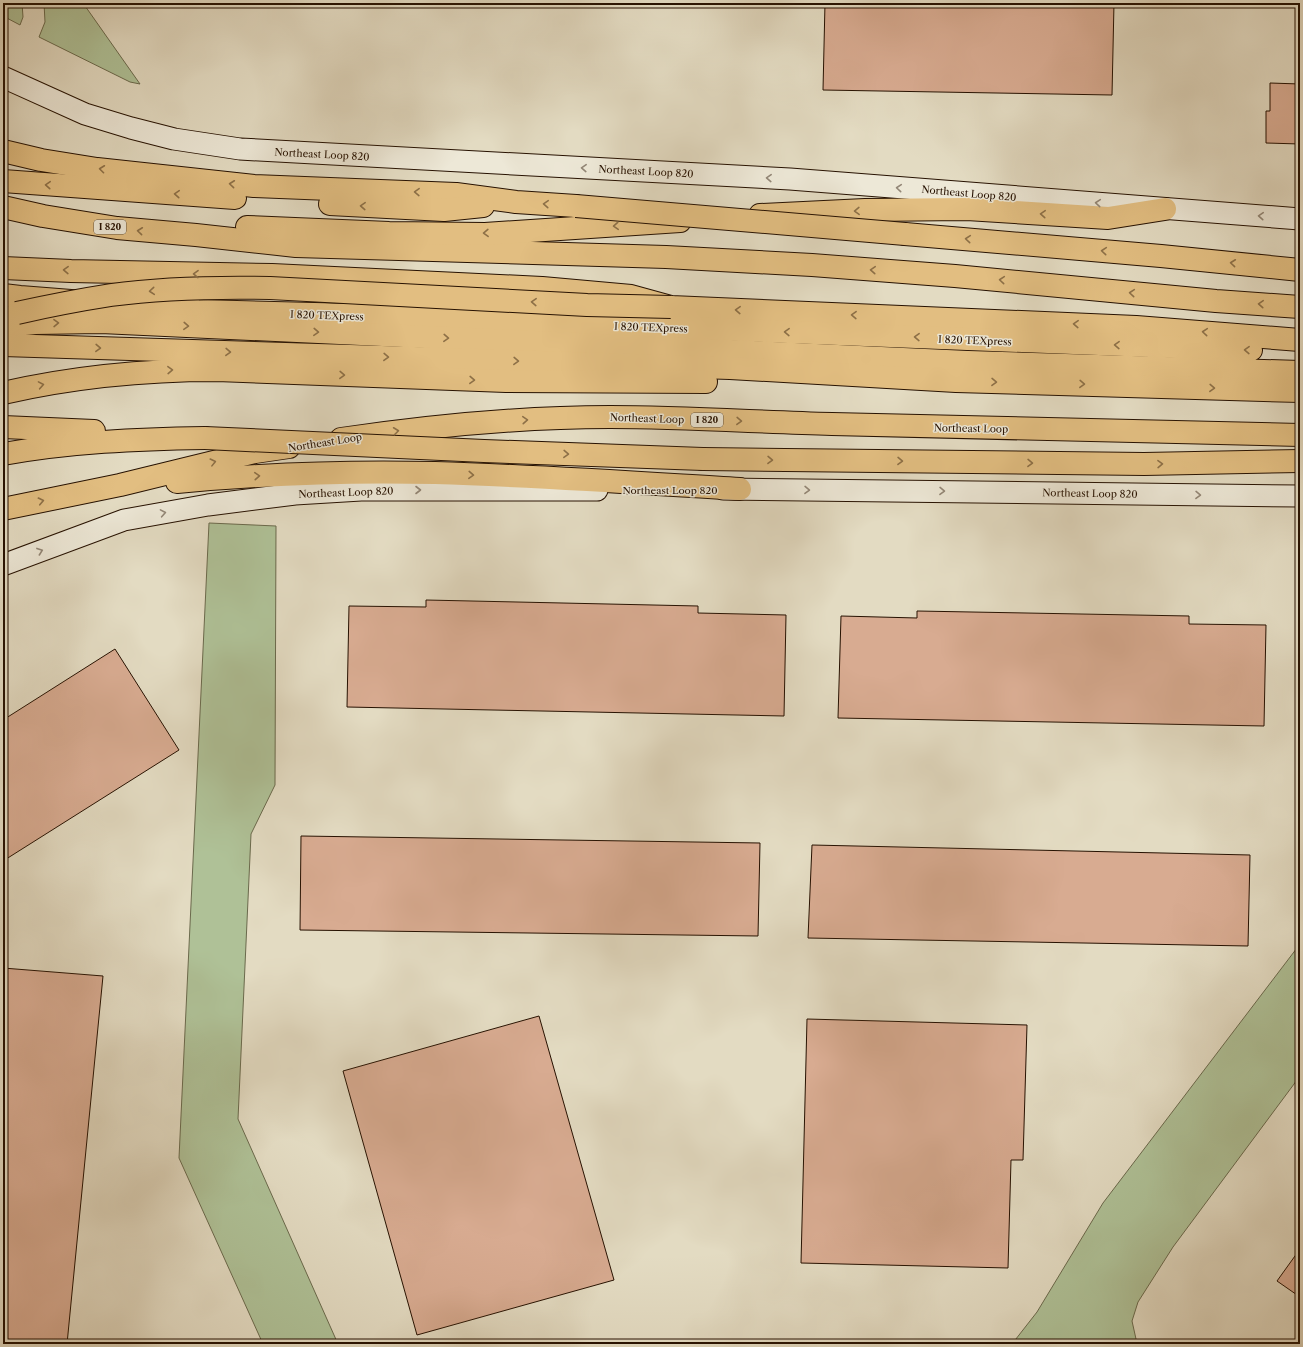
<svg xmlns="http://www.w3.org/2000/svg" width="1303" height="1347" viewBox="0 0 1303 1347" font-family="'Libre Caslon Text',serif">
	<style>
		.green { fill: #afc197; stroke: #6a694c }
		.building { fill: #d8ab91; stroke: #261101 }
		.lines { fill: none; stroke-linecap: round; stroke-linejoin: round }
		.secondary-casing { stroke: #261101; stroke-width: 23 }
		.motorway-casing { stroke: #261101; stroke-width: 24 }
		.secondary { stroke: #ede8d7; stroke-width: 21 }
		.motorway { stroke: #e2be81; stroke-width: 22 }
		.motorway-bridge-casing { stroke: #261101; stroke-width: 24; stroke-linecap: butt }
		.motorway-bridge { stroke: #e2be81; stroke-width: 22 }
		.oneway { stroke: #938777 }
		.oneway2 { stroke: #8d7047 }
		.labels { text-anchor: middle; stroke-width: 3; stroke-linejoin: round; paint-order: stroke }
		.shield { fill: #ede8d7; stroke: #625241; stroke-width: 1 }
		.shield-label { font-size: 9px; font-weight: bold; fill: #261101 }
		.street-label { font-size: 10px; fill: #261101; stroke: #ede8d7 }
	</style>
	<rect width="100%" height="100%" fill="#e3dbc2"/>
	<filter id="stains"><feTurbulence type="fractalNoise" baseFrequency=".005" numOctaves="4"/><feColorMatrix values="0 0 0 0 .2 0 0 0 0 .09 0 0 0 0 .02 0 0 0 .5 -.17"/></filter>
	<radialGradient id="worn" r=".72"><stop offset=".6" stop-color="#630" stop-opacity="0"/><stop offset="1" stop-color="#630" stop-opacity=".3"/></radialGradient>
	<g class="green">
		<polygon points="3,3 22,3 23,17 20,25 3,16"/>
		<polygon points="44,3 83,3 140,84 130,82 39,37 45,22"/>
		<polygon points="209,523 276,526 275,785 251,834 238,1119 338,1344 263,1344 179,1158"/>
		<polygon points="1300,944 1300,1076 1173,1247 1138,1302 1132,1321 1136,1339 1139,1344 1012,1344 1037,1312 1103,1203"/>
	</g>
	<g class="building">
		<polygon points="825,3 1114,3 1112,95 823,90"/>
		<polygon points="1270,83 1300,84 1300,144 1266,143 1266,111 1270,111"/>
		<polygon points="426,600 698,606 698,613 786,615 784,716 347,707 349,606 426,607"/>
		<polygon points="917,611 1189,616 1189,624 1266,625 1264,726 838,718 841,616 917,618"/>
		<polygon points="115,649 179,750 3,861 3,720"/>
		<polygon points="301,836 760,843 758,936 300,930"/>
		<polygon points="812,845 1250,855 1248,946 808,938"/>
		<polygon points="3,968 103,976 67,1344 3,1344"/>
		<polygon points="539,1016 614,1280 417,1335 343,1071"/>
		<polygon points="807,1019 1027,1025 1023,1160 1011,1160 1008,1268 801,1263"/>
		<polygon points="1300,1249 1300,1297 1277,1281"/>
	</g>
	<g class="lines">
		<g class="secondary-casing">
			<g id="secondary">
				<polyline points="3,77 85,114 131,128 174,139 240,149 790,179 1300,219"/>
				<polyline points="723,489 1300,496"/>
				<polyline points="3,565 124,520 208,505 295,494 361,490 597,490"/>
			</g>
		</g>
		<g class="motorway-casing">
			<g id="motorway">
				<polyline points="3,151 41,160 97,169 254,186 456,194 516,202 576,206"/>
				<polyline points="3,181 235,198"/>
				<polyline points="330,204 444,210 483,206"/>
				<polyline points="3,207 43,216 117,228 196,235 296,246 666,257 812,265 955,276 1216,301 1300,307"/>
				<polyline points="760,215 865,210 967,209 1108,218 1165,209"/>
				<polyline points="247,227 389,233 485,234 680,221"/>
				<polyline points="905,234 1161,256 1300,270"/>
				<polyline points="3,268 71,271 272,275 542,288 631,296 671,307 1136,327 1300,340"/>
				<polyline points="3,295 20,297 198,311 355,315 1251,350"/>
				<polyline points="3,326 35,323 101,322 968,362 1300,372"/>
				<polyline points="3,345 730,368 956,381 1300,391"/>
				<path d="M3 393C73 377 145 370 217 370L506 381 706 382"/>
				<polyline points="3,427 94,431"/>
				<path d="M341 439C430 426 520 417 610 417 684 417 758 422 832 424 988 428 1144 432 1300 435"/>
				<path d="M3 454C70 442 137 439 205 438"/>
				<polyline points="703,459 1144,464 1300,461"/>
				<path d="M177 482C263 474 349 471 435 473 537 476 639 483 740 489"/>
				<polyline points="3,509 120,485 255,452 289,447"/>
			</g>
		</g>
		<use href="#secondary" class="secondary"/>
		<use href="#motorway" class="motorway"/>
		<g class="motorway-bridge-casing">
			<g id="motorway-bridge">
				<polyline points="576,206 905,234"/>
				<path d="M17 313C48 306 79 300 111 295 163 288 217 287 270 288L587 305 671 307"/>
				<polyline points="205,438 484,451 703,459"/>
			</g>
		</g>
		<use href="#motorway-bridge" class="motorway-bridge"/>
	</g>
	<defs><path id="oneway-chevron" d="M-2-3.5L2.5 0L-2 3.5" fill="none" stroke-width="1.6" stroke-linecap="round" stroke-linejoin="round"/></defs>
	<g class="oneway">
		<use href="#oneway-chevron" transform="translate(584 168) rotate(-177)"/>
		<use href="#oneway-chevron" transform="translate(769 178) rotate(-177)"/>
		<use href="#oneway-chevron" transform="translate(899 188) rotate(-175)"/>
		<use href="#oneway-chevron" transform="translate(1098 203) rotate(-175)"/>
		<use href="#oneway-chevron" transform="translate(1261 216) rotate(-176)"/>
		<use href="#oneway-chevron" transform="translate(418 490)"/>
		<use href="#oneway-chevron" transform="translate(807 490) rotate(1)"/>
		<use href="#oneway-chevron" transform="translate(942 491) rotate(1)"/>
		<use href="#oneway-chevron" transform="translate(1198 495) rotate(1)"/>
		<use href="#oneway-chevron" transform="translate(163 513) rotate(-10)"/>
		<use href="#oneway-chevron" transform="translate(40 551) rotate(-20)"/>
	</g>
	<g class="oneway2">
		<use href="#oneway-chevron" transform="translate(102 169) rotate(-173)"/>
		<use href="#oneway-chevron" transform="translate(232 184) rotate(-174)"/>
		<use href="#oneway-chevron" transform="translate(48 185) rotate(-176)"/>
		<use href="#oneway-chevron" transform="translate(417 192) rotate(-178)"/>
		<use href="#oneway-chevron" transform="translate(177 194) rotate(-176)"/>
		<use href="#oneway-chevron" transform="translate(546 204) rotate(-176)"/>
		<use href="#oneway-chevron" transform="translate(363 206) rotate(-177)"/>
		<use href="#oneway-chevron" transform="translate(857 211) rotate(178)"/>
		<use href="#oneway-chevron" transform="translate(1043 214) rotate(-176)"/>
		<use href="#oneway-chevron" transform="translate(616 226) rotate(176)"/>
		<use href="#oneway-chevron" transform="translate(140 231) rotate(-174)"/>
		<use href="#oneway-chevron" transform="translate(486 233) rotate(178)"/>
		<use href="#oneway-chevron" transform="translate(968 239) rotate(-175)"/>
		<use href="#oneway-chevron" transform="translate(1104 251) rotate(-175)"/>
		<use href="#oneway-chevron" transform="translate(1233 263) rotate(-174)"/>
		<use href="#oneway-chevron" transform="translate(66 270) rotate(-178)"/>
		<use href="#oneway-chevron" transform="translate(873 270) rotate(-176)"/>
		<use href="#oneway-chevron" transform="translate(196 274) rotate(-179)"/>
		<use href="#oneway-chevron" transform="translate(1002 280) rotate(-175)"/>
		<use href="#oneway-chevron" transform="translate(152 291) rotate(175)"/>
		<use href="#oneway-chevron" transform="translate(1132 293) rotate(-175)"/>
		<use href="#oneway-chevron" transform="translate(534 302) rotate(-177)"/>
		<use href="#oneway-chevron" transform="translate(1261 304) rotate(-176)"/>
		<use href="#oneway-chevron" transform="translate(738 310) rotate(-177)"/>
		<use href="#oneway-chevron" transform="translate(854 315) rotate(-178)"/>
		<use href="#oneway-chevron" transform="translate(56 323) rotate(-1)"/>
		<use href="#oneway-chevron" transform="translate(1076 324) rotate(-177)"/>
		<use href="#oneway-chevron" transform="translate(186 326) rotate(3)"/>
		<use href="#oneway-chevron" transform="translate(316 332) rotate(3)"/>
		<use href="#oneway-chevron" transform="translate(787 332) rotate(-178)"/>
		<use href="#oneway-chevron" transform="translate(1205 332) rotate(-175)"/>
		<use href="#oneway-chevron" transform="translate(917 337) rotate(-178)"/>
		<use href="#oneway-chevron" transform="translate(446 338) rotate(3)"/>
		<use href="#oneway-chevron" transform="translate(1117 345) rotate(-178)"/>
		<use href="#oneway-chevron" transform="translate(98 348) rotate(2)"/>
		<use href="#oneway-chevron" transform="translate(1247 350) rotate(-178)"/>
		<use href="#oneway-chevron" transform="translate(228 352) rotate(2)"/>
		<use href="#oneway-chevron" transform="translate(386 357) rotate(2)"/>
		<use href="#oneway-chevron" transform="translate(516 361) rotate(2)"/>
		<use href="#oneway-chevron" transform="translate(170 370) rotate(-2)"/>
		<use href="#oneway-chevron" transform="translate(342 375) rotate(2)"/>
		<use href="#oneway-chevron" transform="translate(472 380) rotate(2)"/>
		<use href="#oneway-chevron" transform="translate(994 382) rotate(1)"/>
		<use href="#oneway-chevron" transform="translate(1082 384) rotate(2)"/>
		<use href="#oneway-chevron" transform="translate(41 385) rotate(-10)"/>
		<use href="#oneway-chevron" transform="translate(1212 388) rotate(2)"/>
		<use href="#oneway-chevron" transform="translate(525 420) rotate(-4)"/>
		<use href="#oneway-chevron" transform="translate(739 421) rotate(2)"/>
		<use href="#oneway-chevron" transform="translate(396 431) rotate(-7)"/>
		<use href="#oneway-chevron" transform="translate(566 454) rotate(2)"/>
		<use href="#oneway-chevron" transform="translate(770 460) rotate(1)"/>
		<use href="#oneway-chevron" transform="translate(900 461) rotate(1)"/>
		<use href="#oneway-chevron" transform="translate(213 462) rotate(-14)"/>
		<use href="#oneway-chevron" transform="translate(1030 463) rotate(1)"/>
		<use href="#oneway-chevron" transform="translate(1160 464) rotate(-1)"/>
		<use href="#oneway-chevron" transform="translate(471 475) rotate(3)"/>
		<use href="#oneway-chevron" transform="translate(257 476) rotate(-4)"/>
		<use href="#oneway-chevron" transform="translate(41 501) rotate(-12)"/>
	</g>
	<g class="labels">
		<g class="shield">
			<rect x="94" y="220" width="32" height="14" rx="3"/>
			<rect x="691" y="413" width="32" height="14" rx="3"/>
		</g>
		<g class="shield-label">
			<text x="110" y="230">I 820</text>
			<text x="707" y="423">I 820</text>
		</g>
		<g class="street-label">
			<text transform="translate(322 154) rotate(3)" y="4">Northeast Loop 820</text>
			<text transform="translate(646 171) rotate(3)" y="4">Northeast Loop 820</text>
			<text transform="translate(969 193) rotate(5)" y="4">Northeast Loop 820</text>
			<text transform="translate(327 315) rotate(2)" y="4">I 820 TEXpress</text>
			<text transform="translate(651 327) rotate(2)" y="4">I 820 TEXpress</text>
			<text transform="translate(975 340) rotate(2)" y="4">I 820 TEXpress</text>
			<text transform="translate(647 418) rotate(2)" y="4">Northeast Loop</text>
			<text transform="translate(971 428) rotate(1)" y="4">Northeast Loop</text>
			<text transform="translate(325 442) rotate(-9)" y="4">Northeast Loop</text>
			<text x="670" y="494">Northeast Loop 820</text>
			<text transform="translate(346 492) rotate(-2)" y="4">Northeast Loop 820</text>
			<text transform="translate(1090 493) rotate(1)" y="4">Northeast Loop 820</text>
		</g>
	</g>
	<rect width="1303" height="1347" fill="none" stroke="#e3dbc2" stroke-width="16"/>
	<rect x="4" y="4" width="1295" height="1339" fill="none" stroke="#261101" stroke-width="2"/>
	<rect x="8" y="8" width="1287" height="1331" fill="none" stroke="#261101"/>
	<rect width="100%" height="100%" filter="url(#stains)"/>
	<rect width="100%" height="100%" fill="url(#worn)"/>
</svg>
